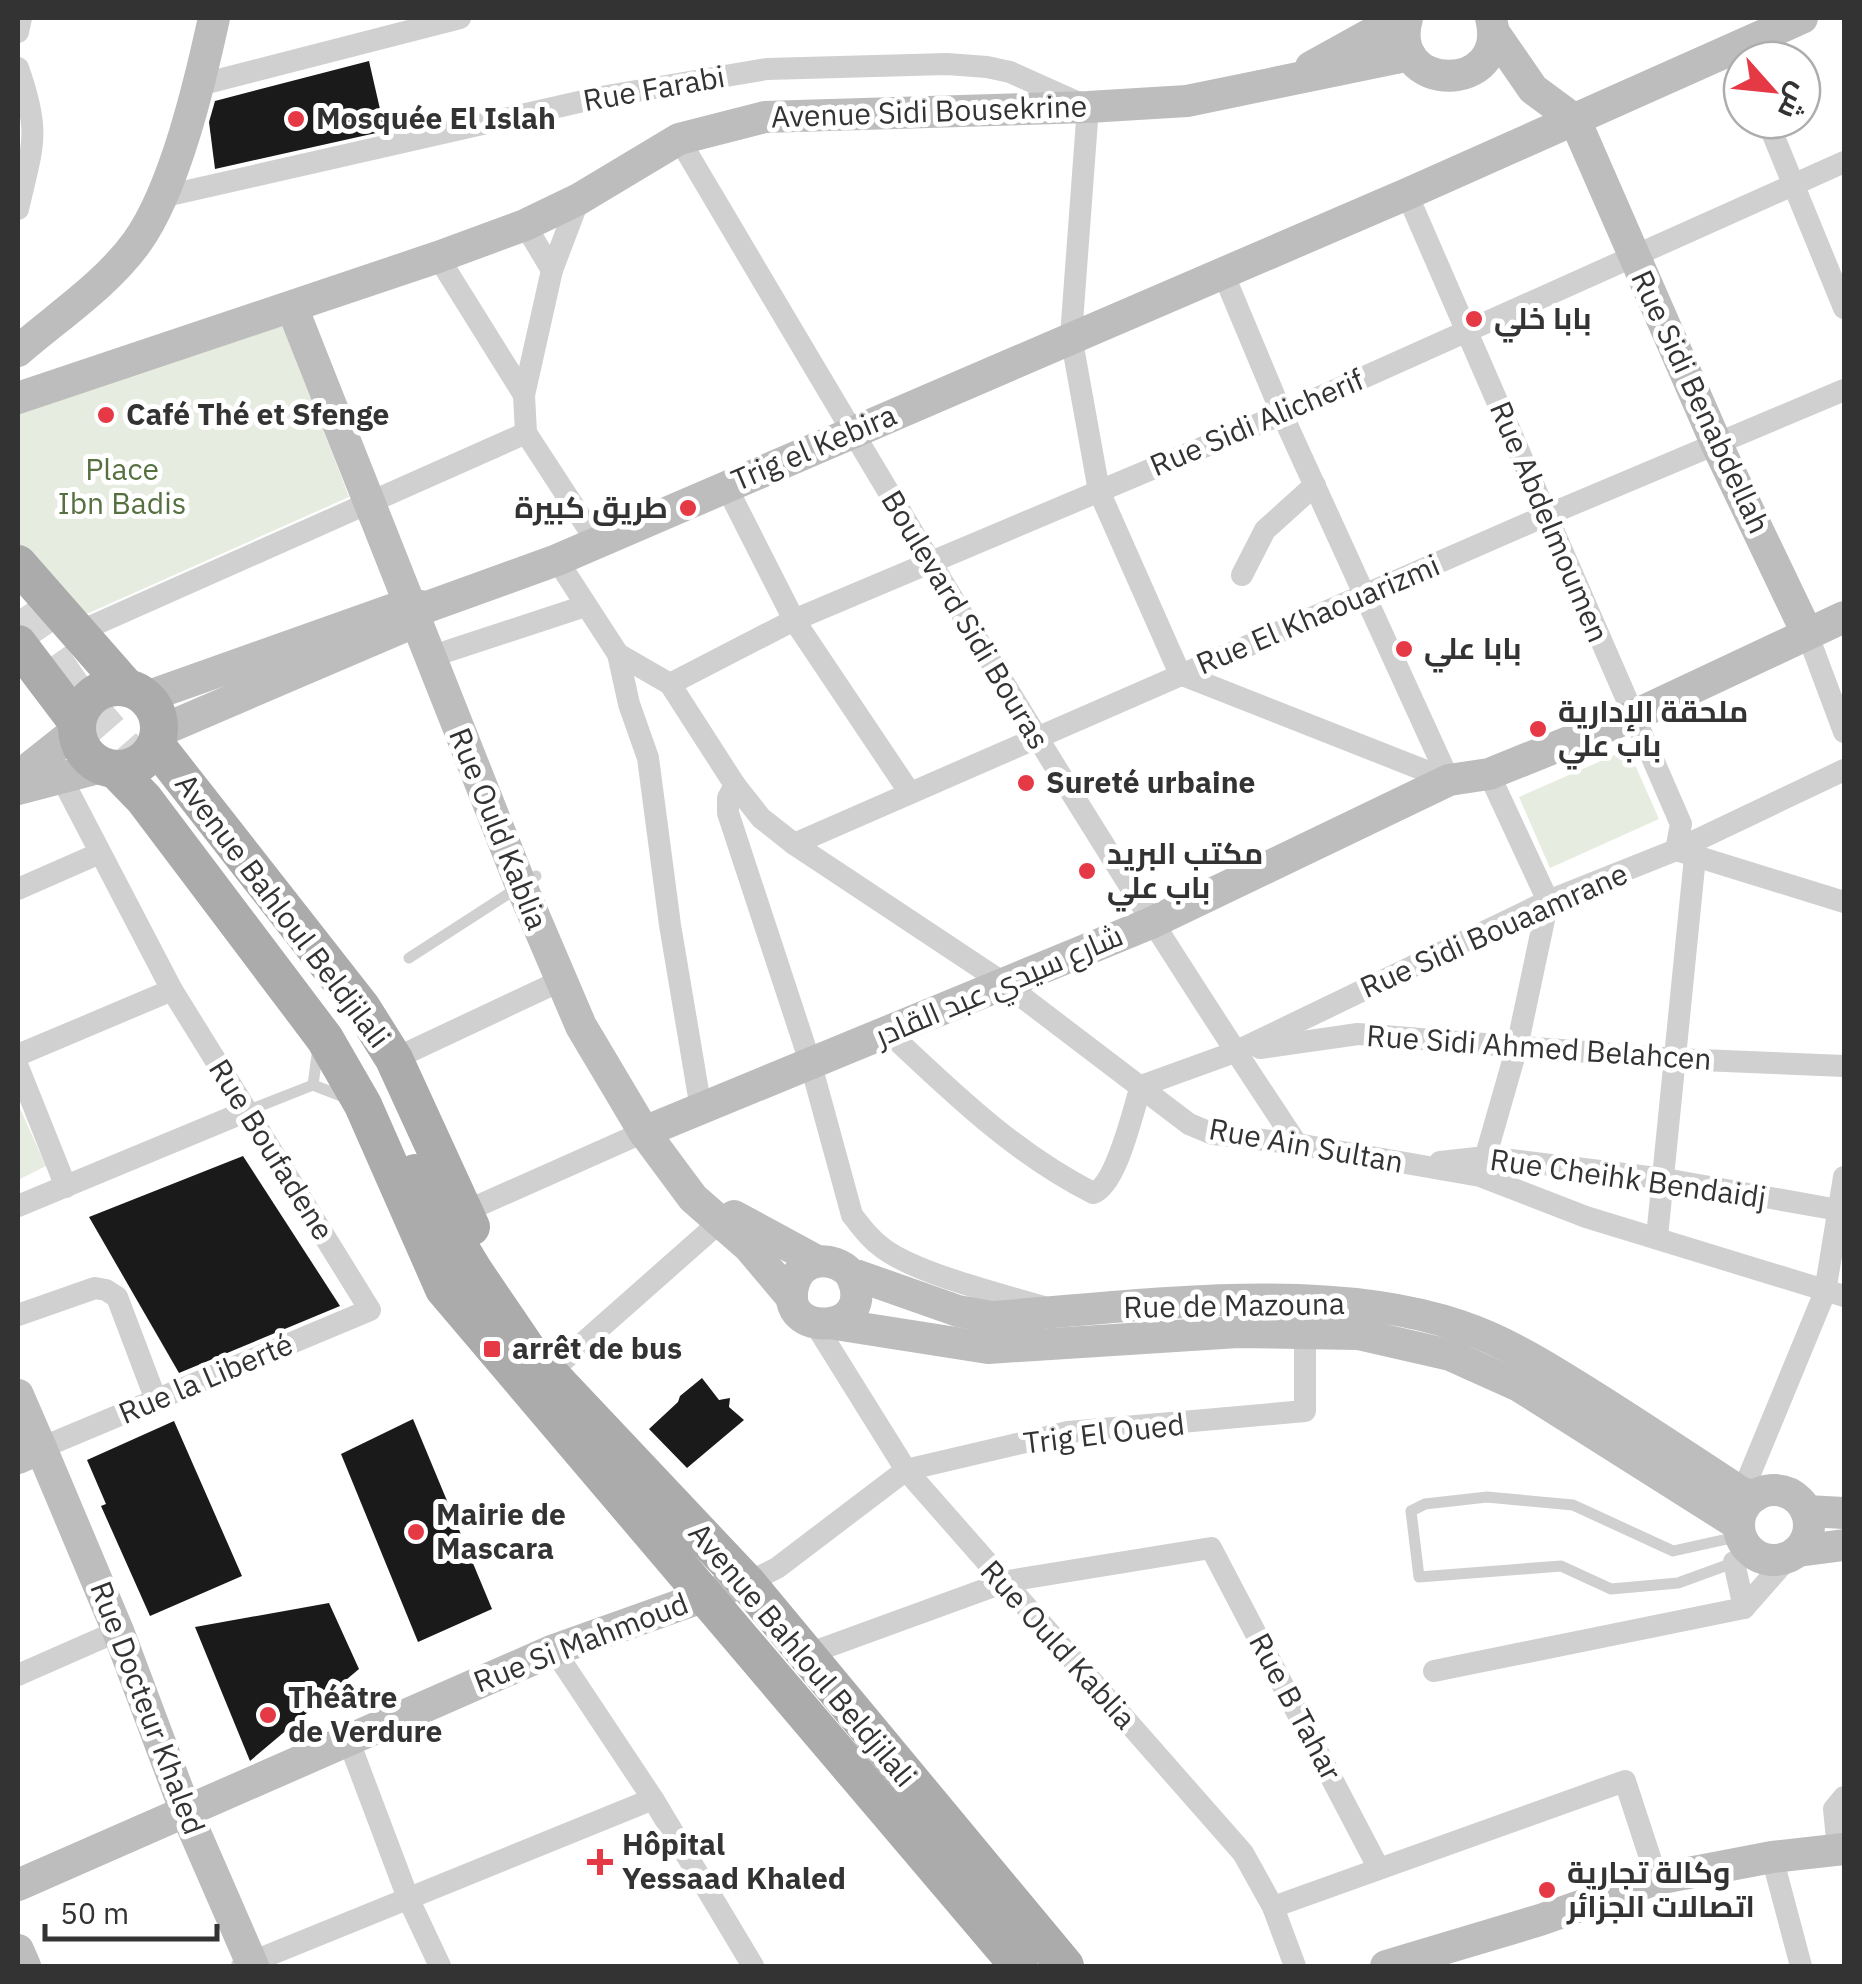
<svg xmlns="http://www.w3.org/2000/svg" width="1862" height="1984" viewBox="0 0 1862 1984" font-family="'IBM Plex Sans',Cairo,sans-serif">
	<style>
		.green { fill: #e6ecdf }
		.building { fill: #1a1a1a }
		.lines { fill: none; stroke-linecap: round; stroke-linejoin: round }
		.primary-tunnel { stroke: #d6d6d6; stroke-width: 38; stroke-dasharray: 38 19; stroke-linecap: butt }
		.lane { stroke: #d0d0d0; stroke-width: 11 }
		.street { stroke: #d0d0d0; stroke-width: 22 }
		.secondary { stroke: #bdbdbd; stroke-width: 32 }
		.primary { stroke: #ababab; stroke-width: 38 }
		.poi-dot { fill: #e63946; stroke: #fff; stroke-width: 4 }
		.labels { text-anchor: middle; stroke-width: 10; stroke-linejoin: round; paint-order: stroke }
		.street-label { font-size: 30px; fill: #333; stroke: #fff }
		.poi-label { font-size: 30px; font-weight: bold; fill: #333; stroke: #fff; text-anchor: start }
		.park-label { font-size: 30px; fill: #56703f; stroke: #fff }
	</style>
	<rect width="100%" height="100%" fill="#fff"/>
	<g class="green">
		<polygon points="283,324 349,497 71,621 18,558 18,415"/>
		<polygon points="1628,749 1659,819 1550,868 1519,797"/>
		<polygon points="18,1104 46,1166 18,1180"/>
	</g>
	<g class="building">
		<polygon points="369,61 385,131 215,169 209,122 215,101"/>
		<polygon points="243,1156 340,1306 179,1373 89,1217"/>
		<polygon points="702,1378 719,1400 730,1398 729,1407 744,1420 687,1468 649,1429 678,1402 680,1396"/>
		<polygon points="413,1419 492,1609 418,1642 341,1454"/>
		<polygon points="174,1421 242,1576 150,1616 101,1506 106,1504 87,1460"/>
		<polygon points="329,1603 359,1669 250,1761 195,1627"/>
	</g>
	<g class="lines">
		<polyline class="primary-tunnel" points="18,610 74,691 156,785"/>
		<g class="lane">
			<polyline points="409,958 536,876"/>
			<polyline points="318,1048 313,1085 344,1097"/>
			<polyline points="247,1111 313,1085"/>
			<polyline points="1741,1536 1673,1551 1573,1505 1487,1497 1425,1504 1411,1511 1419,1577 1561,1566 1611,1589 1678,1583 1755,1555"/>
		</g>
		<g class="street">
			<polyline points="18,32 21,18"/>
			<path d="M18 68C41 133 33 144 18 209"/>
			<polyline points="199,85 460,18"/>
			<polyline points="1767,120 1844,308"/>
			<path d="M679 139C879 477 1078 816 1297 1144"/>
			<polyline points="1407,194 1681,824 1676,850 1844,902"/>
			<polyline points="161,197 601,97 767,69 947,64 987,67 1010,72 1088,107 1071,336 1099,491 1180,674 1449,780"/>
			<polyline points="579,199 552,270 524,395 526,433 597,542"/>
			<polyline points="525,225 552,270"/>
			<polyline points="438,257 524,395"/>
			<polyline points="1223,273 1282,414 1449,780"/>
			<polyline points="726,486 794,620 910,793"/>
			<polyline points="557,560 618,654 670,684 735,785 761,818 794,844 1005,984 1189,1124 1213,1134 1297,1144 1480,1176 1586,1217 1844,1296"/>
			<polyline points="1242,575 1265,530 1315,485"/>
			<polyline points="76,633 526,433"/>
			<polyline points="1807,633 1844,732"/>
			<polyline points="445,652 585,606"/>
			<polyline points="618,654 629,704 648,758 670,925 701,1109"/>
			<polyline points="670,684 794,620 1282,414 1844,162"/>
			<path d="M735 785 728 798V813L811 1065 852 1215C862 1228 871 1240 884 1249 918 1274 1004 1295 1047 1308"/>
			<polyline points="794,844 1545,516 1844,390"/>
			<polyline points="18,889 100,853"/>
			<path d="M889 1033C953 1093 1014 1153 1093 1193 1117 1185 1133 1110 1141 1086L1235 1052 1548 901 1676 850 1844 770"/>
			<polyline points="1260,1048 1358,1034 1676,1059 1844,1066"/>
			<polyline points="18,1055 172,990"/>
			<polyline points="394,1059 560,981"/>
			<polyline points="18,1067 66,1187"/>
			<polyline points="1440,1162 1486,1157 1665,1179 1844,1211"/>
			<polyline points="1482,1169 1517,1047 1548,901 1489,774"/>
			<polyline points="18,1206 247,1111"/>
			<polyline points="464,1212 644,1132"/>
			<polyline points="1657,1237 1695,857"/>
			<polyline points="18,1315 95,1288 106,1290 117,1297 156,1400"/>
			<polyline points="815,1324 906,1470 1243,1853 1273,1907 1295,1966"/>
			<polyline points="549,1373 730,1213"/>
			<polyline points="41,1448 370,1310 172,990 62,779"/>
			<polyline points="1742,1493 1825,1292 1844,1177"/>
			<polyline points="1734,1562 1744,1608"/>
			<polyline points="747,1583 777,1568 906,1470 1068,1432 1305,1411 1305,1332"/>
			<polyline points="554,1650 653,1799 753,1966"/>
			<polyline points="805,1655 1008,1581 1211,1548 1378,1867"/>
			<polyline points="1434,1671 1744,1608 1788,1558"/>
			<polyline points="18,1675 118,1631"/>
			<polyline points="348,1739 408,1898 440,1966"/>
			<polyline points="1838,1849 1834,1809 1844,1797"/>
			<polyline points="1772,1857 1801,1966"/>
			<polyline points="1273,1907 1625,1781 1657,1879"/>
			<polyline points="242,1966 653,1799"/>
		</g>
		<g class="secondary">
			<path d="M1407 18C1386 95 1511 95 1491 18"/>
			<polyline points="1493,31 1533,89 1575,120 1717,445 1807,633"/>
			<polyline points="1311,67 1376,31 1405,22"/>
			<polyline points="292,307 520,883 581,1026 644,1132 693,1198 749,1247 792,1298"/>
			<path d="M18 351C57 317 106 285 137 242 175 189 200 82 214 18"/>
			<polyline points="18,398 438,257 525,225 579,199 679,139 765,117 1088,107 1187,101 1410,55"/>
			<polyline points="146,697 408,604 427,607 557,560 1407,194 1802,18"/>
			<polyline points="160,731 405,626"/>
			<polyline points="18,777 77,730"/>
			<polyline points="18,789 102,767"/>
			<polyline points="644,1132 1151,923 1449,780 1489,774 1633,716 1844,617"/>
			<polyline points="734,1216 817,1261"/>
			<path d="M850 1273C883 1336 775 1341 794 1283 802 1256 833 1256 850 1273L958 1311 991 1317C1136 1307 1322 1279 1460 1326 1511 1343 1556 1373 1601 1401 1648 1431 1695 1462 1742 1493L1755 1496"/>
			<polyline points="835,1324 988,1348 1238,1332 1358,1334 1450,1355 1519,1386 1739,1525"/>
			<polyline points="18,1395 41,1448 18,1458"/>
			<polyline points="41,1448 118,1631 186,1812 253,1966"/>
			<circle cx="1774" cy="1525" r="35"/>
			<polyline points="1806,1511 1844,1513"/>
			<polyline points="1798,1551 1844,1545"/>
			<polyline points="18,1885 554,1650 728,1588"/>
			<polyline points="18,1950 25,1966"/>
			<polyline points="1386,1966 1540,1920 1657,1879 1772,1857 1844,1849"/>
		</g>
		<g class="primary">
			<polyline points="18,564 126,687"/>
			<polyline points="18,644 77,722"/>
			<circle cx="118" cy="728" r="41"/>
			<polyline points="156,745 362,1008 394,1059 471,1227"/>
			<polyline points="116,770 144,799 325,1039 363,1105 444,1289 1019,1966"/>
			<polyline points="415,1173 474,1271 529,1352 747,1583 1065,1966"/>
		</g>
	</g>
	<g class="poi-dot">
		<circle cx="296" cy="119" r="10"/>
		<circle cx="1474" cy="319" r="10"/>
		<circle cx="106" cy="415" r="10"/>
		<circle cx="688" cy="508" r="10"/>
		<circle cx="1404" cy="649" r="10"/>
		<circle cx="1538" cy="729" r="10"/>
		<circle cx="1026" cy="783" r="10"/>
		<circle cx="1087" cy="871" r="10"/>
		<rect x="482" y="1339" width="20" height="20" rx="5"/>
		<circle cx="416" cy="1532" r="10"/>
		<circle cx="268" cy="1715" r="10"/>
		<path d="M595 1847h10v10h10v10h-10v10h-10v-10h-10v-10h10z"/>
		<circle cx="1547" cy="1890" r="10"/>
	</g>
	<g class="labels">
		<g class="street-label">
			<text transform="translate(654 89) rotate(-10)" y="10">Rue Farabi</text>
			<text transform="translate(929 112) rotate(-2)" y="10">Avenue Sidi Bousekrine</text>
			<text transform="translate(1700 402) rotate(65)" y="10">Rue Sidi Benabdellah</text>
			<text transform="translate(1257 423) rotate(-23)" y="10">Rue Sidi Alicherif</text>
			<text transform="translate(814 448) rotate(-23)" y="10">Trig el Kebira</text>
			<text transform="translate(1549 522) rotate(67)" y="10">Rue Abdelmoumen</text>
			<text transform="translate(1318 615) rotate(-23)" y="10">Rue El Khaouarizmi</text>
			<text transform="translate(965 620) rotate(59)" y="10">Boulevard Sidi Bouras</text>
			<text transform="translate(498 829) rotate(68)" y="10">Rue Ould Kablia</text>
			<text transform="translate(282 911) rotate(53)" y="10">Avenue Bahloul Beldjilali</text>
			<text transform="translate(1494 931) rotate(-24)" y="10">Rue Sidi Bouaamrane</text>
			<text transform="translate(999 986) rotate(-23)" y="10">شارع سيدي عبد القادر</text>
			<text transform="translate(1539 1048) rotate(4)" y="10">Rue Sidi Ahmed Belahcen</text>
			<text transform="translate(1306 1146) rotate(10)" y="10">Rue Ain Sultan</text>
			<text transform="translate(271 1150) rotate(58)" y="10">Rue Boufadene</text>
			<text transform="translate(1628 1179) rotate(8)" y="10">Rue Cheihk Bendaidj</text>
			<text transform="translate(1234 1306) rotate(-1)" y="10">Rue de Mazouna</text>
			<text transform="translate(206 1379) rotate(-23)" y="10">Rue la Liberté</text>
			<text transform="translate(1104 1434) rotate(-7)" y="10">Trig El Oued</text>
			<text transform="translate(581 1643) rotate(-21)" y="10">Rue Si Mahmoud</text>
			<text transform="translate(1058 1645) rotate(48)" y="10">Rue Ould Kablia</text>
			<text transform="translate(802 1655) rotate(50)" y="10">Avenue Bahloul Beldjilali</text>
			<text transform="translate(1295 1707) rotate(62)" y="10">Rue B Tahar</text>
			<text transform="translate(147 1708) rotate(69)" y="10">Rue Docteur Khaled</text>
		</g>
		<g class="poi-label">
			<text x="316" y="129">Mosquée El Islah</text>
			<text x="1494" y="329">بابا خلي</text>
			<text x="126" y="425">Café Thé et Sfenge</text>
			<text x="668" y="518" text-anchor="end">طريق كبيرة</text>
			<text x="1424" y="659">بابا علي</text>
			<text x="1558" y="722">ملحقة الإدارية<tspan x="1558" dy="34">باب علي</tspan></text>
			<text x="1046" y="793">Sureté urbaine</text>
			<text x="1107" y="864">مكتب البريد<tspan x="1107" dy="34">باب علي</tspan></text>
			<text x="512" y="1359">arrêt de bus</text>
			<text x="436" y="1525">Mairie de<tspan x="436" dy="34">Mascara</tspan></text>
			<text x="288" y="1708">Théâtre<tspan x="288" dy="34">de Verdure</tspan></text>
			<text x="622" y="1855">Hôpital<tspan x="622" dy="34">Yessaad Khaled</tspan></text>
			<text x="1567" y="1883">وكالة تجارية<tspan x="1567" dy="34">اتصالات الجزائر</tspan></text>
		</g>
		<g class="park-label">
			<text x="122" y="480">Place<tspan x="122" dy="34">Ibn Badis</tspan></text>
		</g>
	</g>
	<rect width="1862" height="1984" fill="none" stroke="#333333" stroke-width="40"/>
	<g transform="translate(1772 90) rotate(117)"><circle r="48" fill="#ffffff" stroke="#adadad" stroke-width="2.5"/>
	<path d="M0-8L18 38L0 25L-18 38Z" fill="#e63946"/>
	<text y="-15" font-size="28" font-weight="bold" text-anchor="middle" fill="#333333">ش</text>
	</g>
	<path d="M45 1924v15h172v-15" fill="none" stroke="#333333" stroke-width="5"/>
	<text x="60" y="1924" font-size="30" fill="#333333" stroke="#ffffff" stroke-width="8" paint-order="stroke">50 m</text>
</svg>
